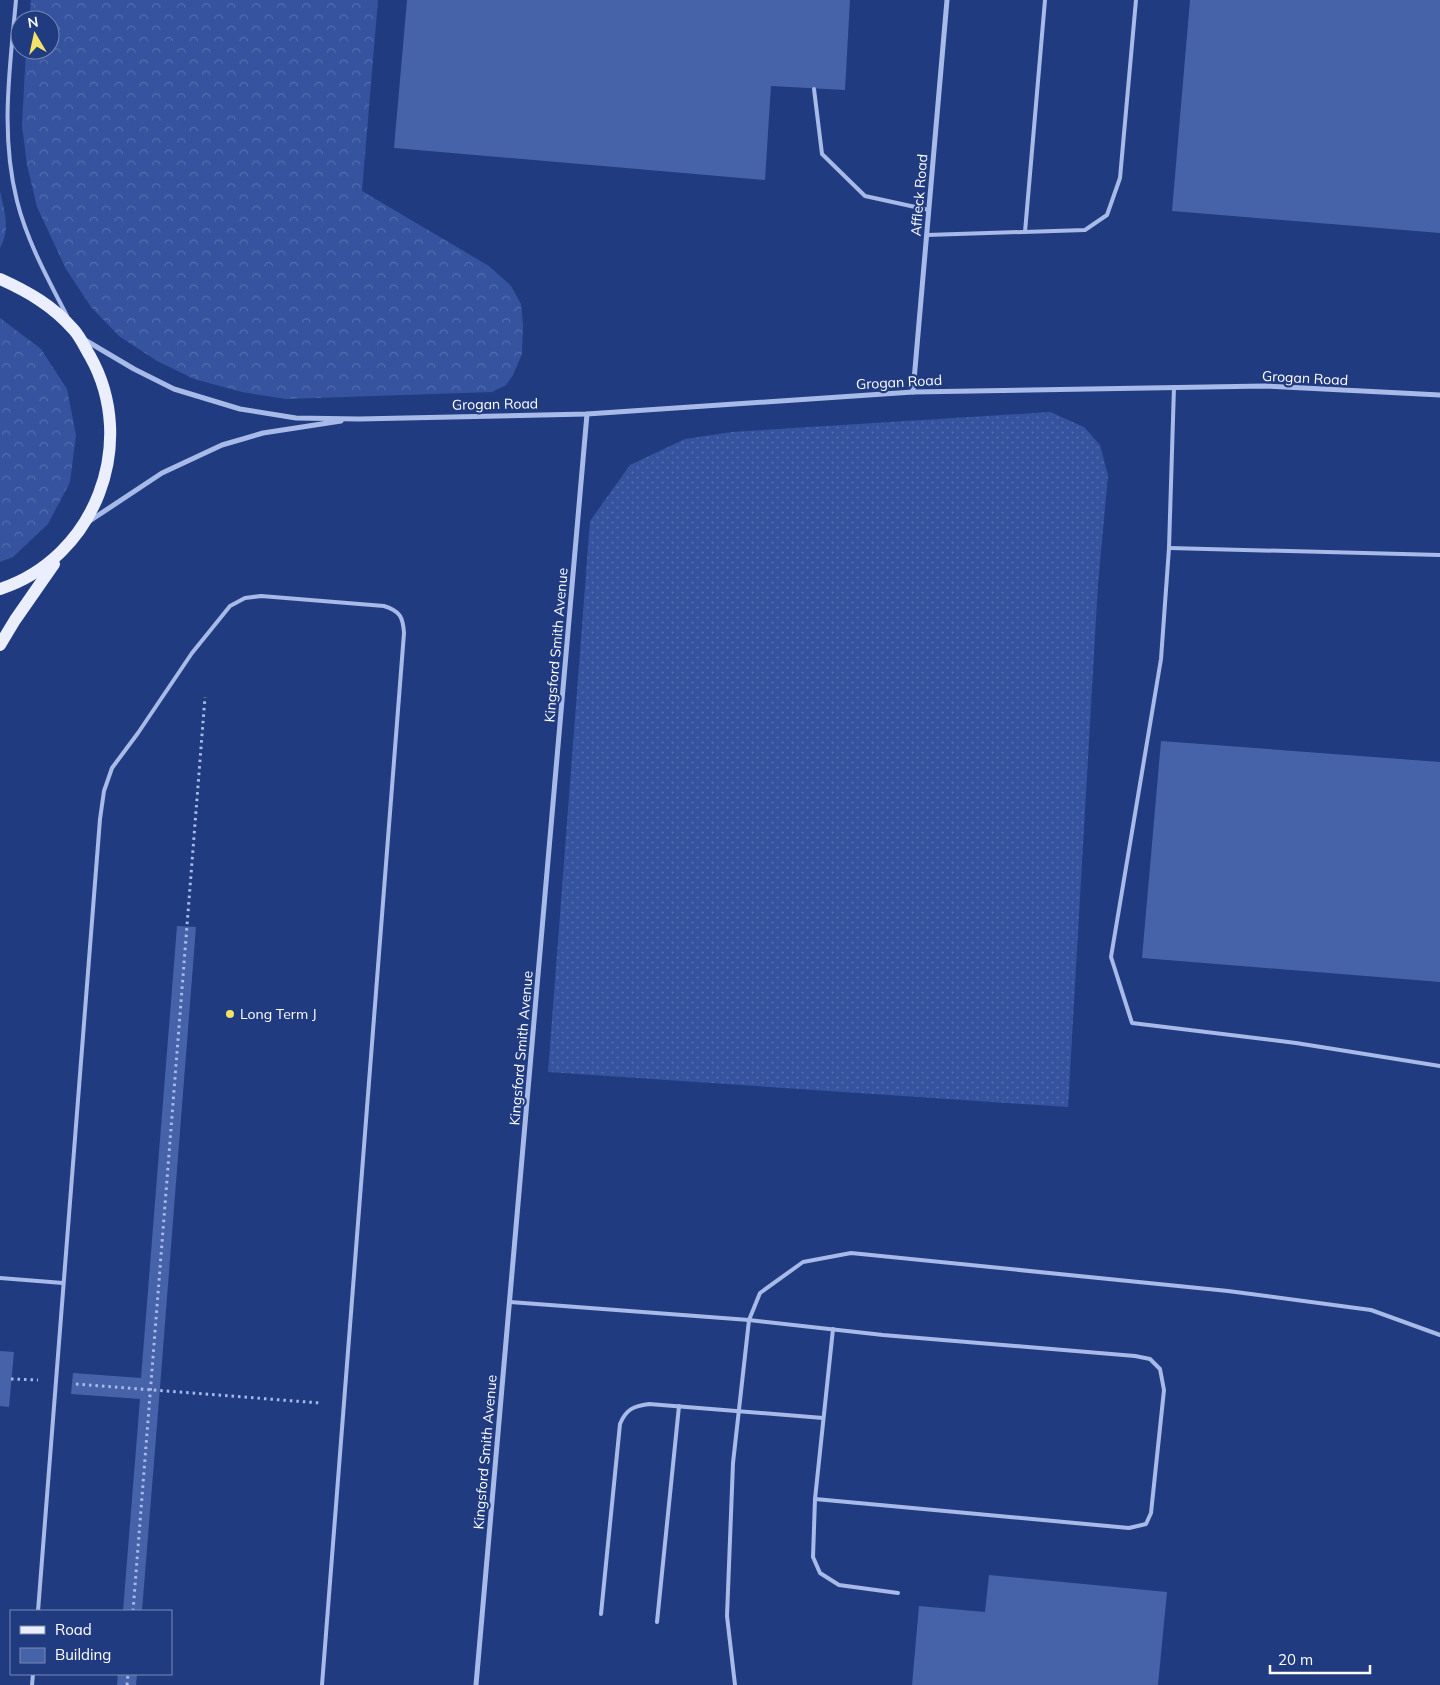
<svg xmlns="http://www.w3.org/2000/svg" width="1440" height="1685" viewBox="0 0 1440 1685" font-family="Mulish,sans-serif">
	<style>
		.grass { fill: url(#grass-dots) }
		.forest { fill: url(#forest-crowns) }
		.building { fill: #4662a8 }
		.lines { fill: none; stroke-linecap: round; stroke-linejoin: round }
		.path { stroke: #a7bae8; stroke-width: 3; stroke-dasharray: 2.5 4; stroke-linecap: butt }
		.service { stroke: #a7bae8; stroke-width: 4 }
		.minor { stroke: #a7bae8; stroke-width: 5 }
		.primary { stroke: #eaeefd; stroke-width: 12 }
		.poi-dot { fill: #f4e369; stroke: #213b81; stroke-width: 2 }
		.labels { text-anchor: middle; stroke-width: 4.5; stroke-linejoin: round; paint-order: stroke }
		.street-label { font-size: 14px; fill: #fff; stroke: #213b81 }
		.poi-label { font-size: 14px; fill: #fff; stroke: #213b81; text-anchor: start }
	</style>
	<defs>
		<pattern id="grass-dots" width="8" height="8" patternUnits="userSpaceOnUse" patternTransform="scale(1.25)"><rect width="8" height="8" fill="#35539f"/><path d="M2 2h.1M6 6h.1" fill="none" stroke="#536dad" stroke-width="1.8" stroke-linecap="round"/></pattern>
		<pattern id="forest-crowns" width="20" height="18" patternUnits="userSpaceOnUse" patternTransform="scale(1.25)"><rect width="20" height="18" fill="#35539f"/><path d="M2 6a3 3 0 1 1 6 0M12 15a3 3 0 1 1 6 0" fill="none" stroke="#536dad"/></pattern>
	</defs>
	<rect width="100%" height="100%" fill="#213b81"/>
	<polygon class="grass" points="1050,412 1084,427 1100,445 1108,476 1098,584 1068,1107 548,1072 590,521 630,465 685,439 732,432"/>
	<g class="forest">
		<polygon points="31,0 378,0 362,191 489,266 511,286 521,304 523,325 522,354 513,375 506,385 492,392 286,399 242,392 194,379 157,361 119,336 91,307 66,269 37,207 27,165 22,125 26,50 50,50 50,20 29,20"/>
		<path d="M0 191C4 210 11 230 0 248Z"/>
		<polygon points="0,318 41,349 67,389 76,435 70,482 48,524 13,557 0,562"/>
	</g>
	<g class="building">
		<polygon points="407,0 850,0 845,90 771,86 765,180 394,148"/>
		<polygon points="1190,0 1440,0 1440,233 1172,211"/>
		<polygon points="1161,741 1440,762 1440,982 1142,958"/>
		<polygon points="177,926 196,927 159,1400 142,1611 123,1611 140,1399 71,1394 73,1373 141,1378"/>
		<polygon points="0,1351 14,1352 9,1407 0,1406"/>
		<polygon points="989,1575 1167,1592 1158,1685 912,1685 919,1606 985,1612"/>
		<polygon points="118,1674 137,1674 136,1685 117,1685"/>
	</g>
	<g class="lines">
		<g class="path">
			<polyline points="11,1379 38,1380"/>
			<polyline points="76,1384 320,1403"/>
			<polyline points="133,1611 205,697"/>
			<polyline points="127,1685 128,1674"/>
		</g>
		<g class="service">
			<path d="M16 0C10 67 0 134 17 201 27 241 48 279 67 316"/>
			<polyline points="814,89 822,154 865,196 929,210"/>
			<polyline points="1025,232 1045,0"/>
			<polyline points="927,235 1085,230 1107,215 1120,178 1136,0"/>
			<polyline points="1174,387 1169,548 1161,659 1111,957 1132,1023 1296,1043 1440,1066"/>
			<polyline points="1169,548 1440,555"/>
			<polyline points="0,1278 63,1283"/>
			<polyline points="510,1302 749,1320 883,1335 1135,1356 1150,1359 1160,1369 1164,1390 1151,1513 1146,1524 1129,1528 815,1499"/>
			<polyline points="833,1329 815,1499 813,1557 820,1573 839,1585 898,1593"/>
			<path d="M38 1611 100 819 104 791 112 768 138 733 192 653 230 606 245 598 261 596 384 606C400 611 403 617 404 633L322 1685"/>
			<path d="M601 1614 620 1424C626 1409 634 1406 649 1404L823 1418"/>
			<polyline points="657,1622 679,1406"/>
			<polyline points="32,1685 33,1674"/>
			<polyline points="735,1685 727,1616 733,1463 749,1320 760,1293 803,1262 851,1253 1228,1291 1371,1310 1440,1335"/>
		</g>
		<g class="minor">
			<polyline points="85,340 134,369 174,389 240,409 296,418 359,419 587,414 913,392 1265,386 1440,395"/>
			<polyline points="913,392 947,0"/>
			<polyline points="88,522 162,473 222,445 263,433 341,421"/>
			<polyline points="476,1685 587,414"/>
		</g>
		<g class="primary">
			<path d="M0 279C29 292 53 306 74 330 81 338 85 348 90 356 139 443 95 558 0 589"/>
			<polyline points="0,645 15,620 54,564"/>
		</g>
	</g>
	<circle class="poi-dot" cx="230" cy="1014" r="5"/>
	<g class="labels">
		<g class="street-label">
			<text transform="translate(919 195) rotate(-85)" y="5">Affleck Road</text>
			<text transform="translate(1305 378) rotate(3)" y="5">Grogan Road</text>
			<text transform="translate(899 382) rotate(-3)" y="5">Grogan Road</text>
			<text transform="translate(495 404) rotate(-1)" y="5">Grogan Road</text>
			<text transform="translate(556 645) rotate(-85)" y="5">Kingsford Smith Avenue</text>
			<text transform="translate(521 1048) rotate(-85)" y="5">Kingsford Smith Avenue</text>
			<text transform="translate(485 1452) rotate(-85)" y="5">Kingsford Smith Avenue</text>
		</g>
		<g class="poi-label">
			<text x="240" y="1019">Long Term J</text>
		</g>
	</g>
	<rect x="10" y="1610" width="162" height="65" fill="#213b81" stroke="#7a89b3"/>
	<rect x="20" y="1626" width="25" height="8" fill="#eaeefd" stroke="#7a89b3"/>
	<text x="55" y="1635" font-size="15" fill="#ffffff">Road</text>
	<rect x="20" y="1648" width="25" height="15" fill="#4662a8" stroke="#7a89b3"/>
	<text x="55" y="1660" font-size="15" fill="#ffffff">Building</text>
	<g transform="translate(35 35) rotate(351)"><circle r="24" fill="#213b81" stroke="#7a89b3"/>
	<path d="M0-4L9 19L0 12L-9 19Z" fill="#f4e369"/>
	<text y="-8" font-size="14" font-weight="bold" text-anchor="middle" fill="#ffffff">N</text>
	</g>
	<path d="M1270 1665v8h100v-8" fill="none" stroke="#ffffff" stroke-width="2.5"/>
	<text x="1278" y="1665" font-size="15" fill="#ffffff" stroke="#213b81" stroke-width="4" paint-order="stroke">20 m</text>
</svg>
